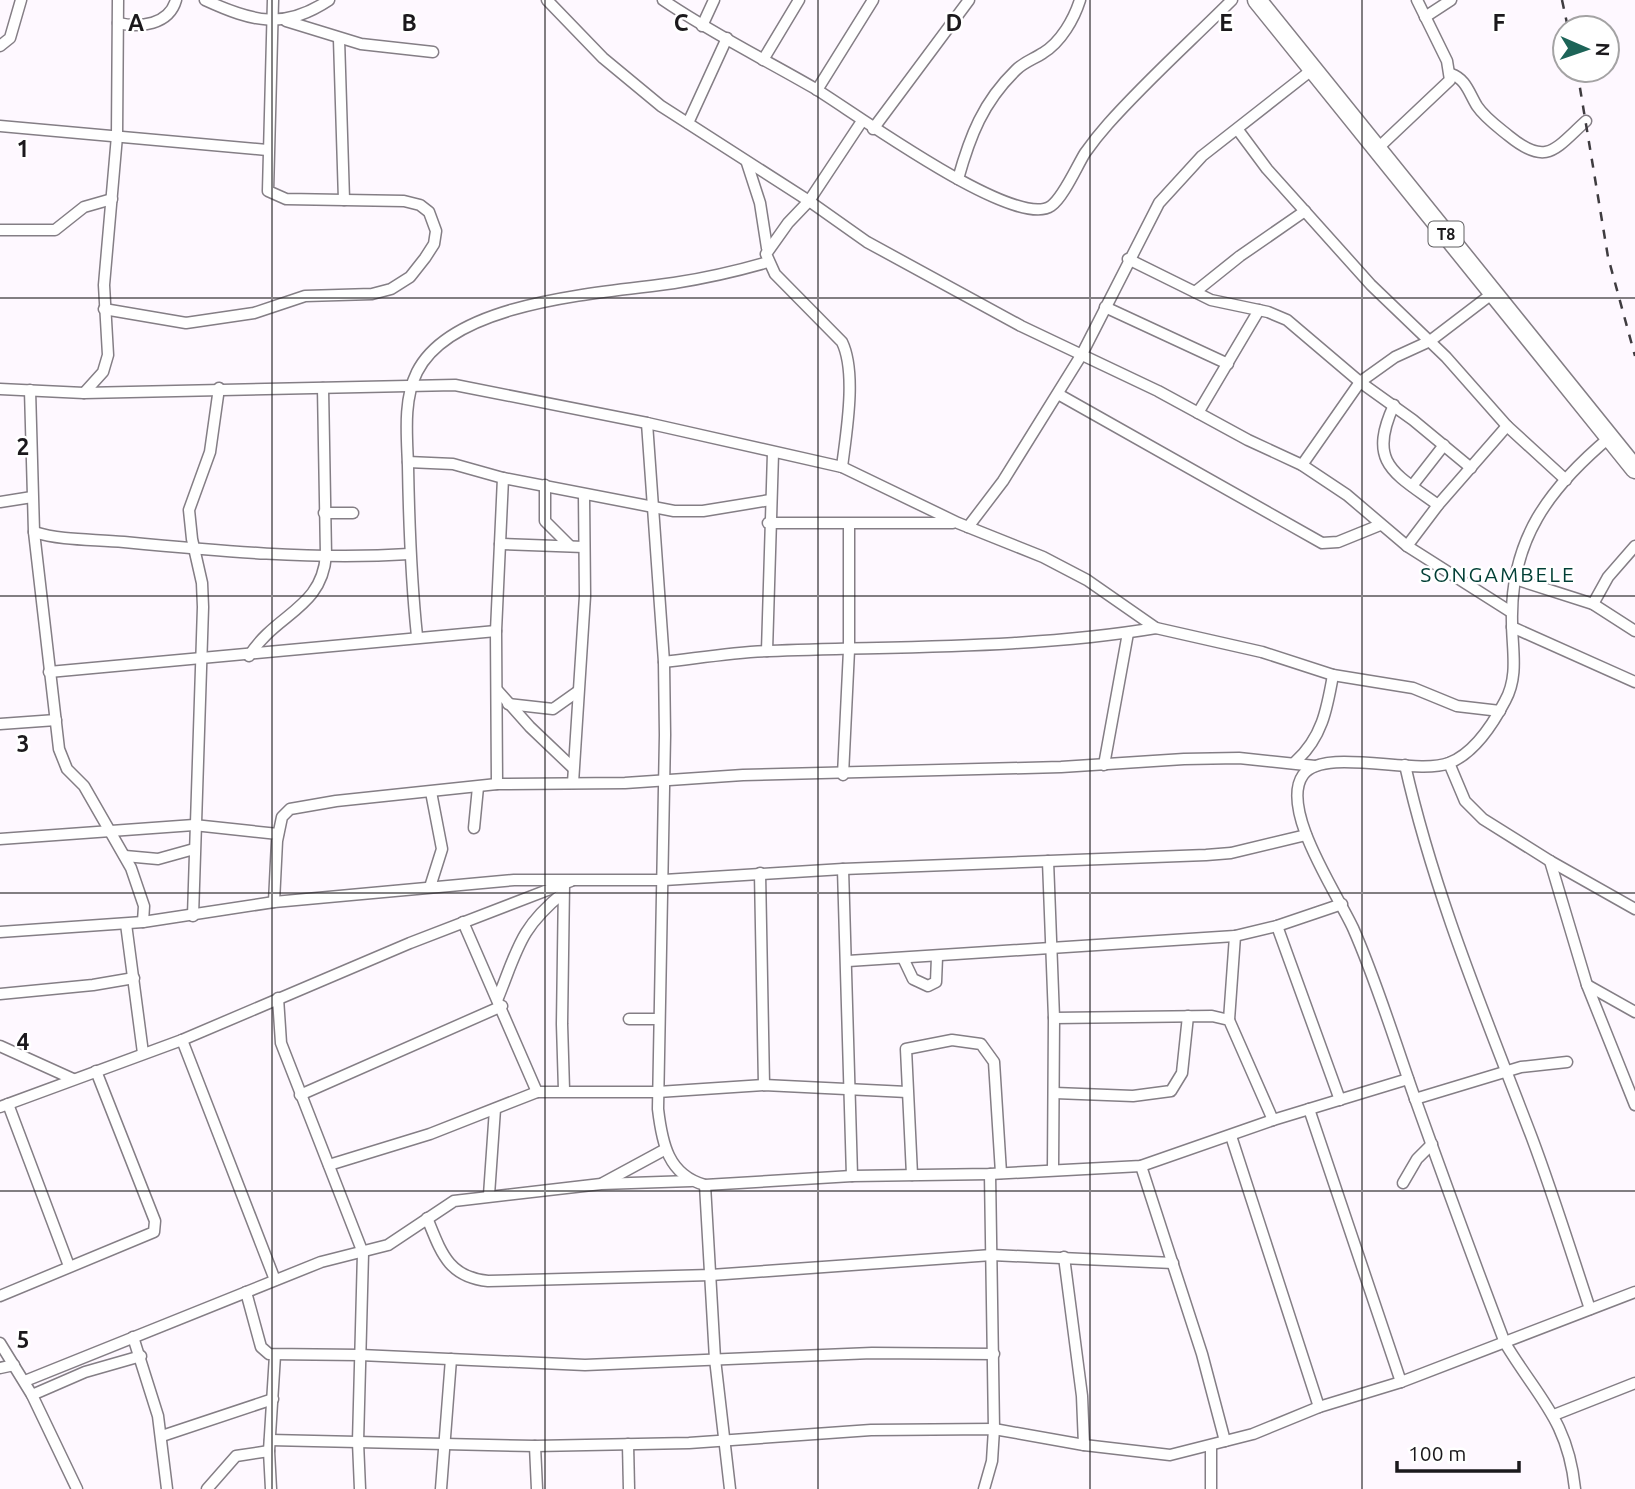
<svg xmlns="http://www.w3.org/2000/svg" width="1635" height="1489" viewBox="0 0 1635 1489" font-family="Ubuntu,sans-serif">
	<style>
		.lines { fill: none; stroke-linecap: round; stroke-linejoin: round }
		.street-casing { stroke: #847e85; stroke-width: 13 }
		.highway-casing { stroke: #847e85; stroke-width: 21 }
		.street { stroke: #fff; stroke-width: 10 }
		.highway { stroke: #fff; stroke-width: 18 }
		.rail { stroke: #3f3c40; stroke-width: 2.5; stroke-dasharray: 9 9; stroke-linecap: butt }
		.grid { fill: none; stroke: #1b191c; stroke-width: 2; stroke-opacity: 0.55 }
		.labels { text-anchor: middle; stroke-width: 5; stroke-linejoin: round; paint-order: stroke }
		.shield { fill: #fff; stroke: #5f5e60; stroke-width: 2 }
		.shield-label { font-size: 16px; font-weight: bold; fill: #1b191c }
		.quarter-label { font-size: 21px; letter-spacing: 2px; fill: #003e35; stroke: #fff }
		.grid-label { font-size: 23px; text-anchor: middle; font-weight: bold; fill: #1b191c; stroke: #fff; stroke-width: 5; stroke-linejoin: round; paint-order: stroke }
	</style>
	<rect width="100%" height="100%" fill="#fef8ff"/>
	<g class="lines">
		<g class="street-casing">
			<g id="street">
				<path d="M205 0C253 22 284 30 329 0"/>
				<polyline points="547,0 603,58 661,106 809,201 867,242 1021,326 1158,391 1248,440 1302,465 1347,495 1407,546 1511,612"/>
				<path d="M663 0C711 33 764 59 814 88 851 110 1015 231 1051 206 1063 198 1077 166 1085 153 1092 143 1100 133 1108 124 1147 80 1191 41 1232 0"/>
				<polyline points="1425,17 1451,0"/>
				<polyline points="286,21 361,44 433,52"/>
				<path d="M118 23C140 28 169 25 176 0"/>
				<polyline points="702,26 714,0"/>
				<polyline points="339,39 344,200"/>
				<polyline points="0,46 10,38 21,0"/>
				<polyline points="763,60 799,0"/>
				<path d="M1451 74C1466 79 1469 93 1477 106 1485 118 1498 127 1509 136 1547 167 1555 149 1586 121"/>
				<polyline points="817,90 873,0"/>
				<polyline points="688,123 727,38"/>
				<polyline points="0,126 267,150"/>
				<polyline points="873,129 969,0"/>
				<polyline points="1238,130 1267,169 1371,285 1446,357 1507,426 1566,480"/>
				<polyline points="1377,149 1450,80 1447,61 1417,0"/>
				<polyline points="747,163 760,203 767,248"/>
				<path d="M958 179C970 136 983 102 1016 70 1024 62 1034 59 1043 53 1061 42 1074 19 1080 0"/>
				<polyline points="0,230 55,230 84,207 112,199"/>
				<polyline points="1128,259 1211,300 1268,312 1287,320 1360,382 1413,420 1471,468"/>
				<polyline points="1195,292 1240,256 1305,211"/>
				<polyline points="1105,307 1228,364"/>
				<polyline points="104,309 186,323 254,313 305,296 372,294 391,289 410,277 425,258 434,244 436,231 429,212 420,205 404,201 286,199 268,191 273,0"/>
				<polyline points="0,389 84,393 455,385 647,423 842,467 958,523 1043,557 1087,580 1156,628 1262,652 1333,675 1413,688 1457,706 1500,711"/>
				<polyline points="30,390 34,532 59,749 67,769 84,786 131,868 144,906 143,922"/>
				<polyline points="84,393 103,372 108,355 104,285 117,136 118,0"/>
				<polyline points="1058,394 1322,543 1338,542 1380,525"/>
				<path d="M1394 405C1367 463 1394 473 1438 505"/>
				<polyline points="1198,413 1259,310"/>
				<path d="M647 423 664 662 665 735 658 1109C662 1143 668 1175 705 1185L852 1176 990 1174 1141 1166 1273 1120 1408 1079"/>
				<polyline points="408,462 453,464 503,478 674,511 703,511 770,500"/>
				<polyline points="1302,465 1360,382 1395,357 1430,341 1493,293"/>
				<path d="M842 467C846 434 857 373 842 342L775 274 766 254 788 223 809 201 862 121"/>
				<polyline points="545,485 545,521 570,546"/>
				<polyline points="1412,486 1444,445"/>
				<polyline points="0,502 32,497"/>
				<polyline points="324,513 353,513"/>
				<polyline points="768,523 953,523"/>
				<polyline points="968,527 1003,481 1082,354 1159,203 1202,156 1313,69"/>
				<path d="M34 532C63 541 94 539 124 542 218 551 315 560 409 554"/>
				<polyline points="500,544 584,547"/>
				<polyline points="1407,546 1438,505 1507,426"/>
				<polyline points="1515,579 1593,604 1635,631"/>
				<polyline points="1593,604 1608,577 1635,546"/>
				<polyline points="1512,627 1635,682"/>
				<path d="M417 636C411 579 409 523 408 466 407 436 403 400 417 372 453 300 605 293 674 283 706 278 737 271 768 262"/>
				<polyline points="767,651 773,453"/>
				<path d="M249 656C276 613 322 609 326 555L323 388"/>
				<path d="M664 662C699 658 734 652 769 651 896 646 1030 649 1156 628"/>
				<polyline points="49,672 496,631"/>
				<polyline points="498,691 530,727 573,768"/>
				<polyline points="508,704 553,709 577,692"/>
				<polyline points="0,724 56,720"/>
				<path d="M1295 762C1322 738 1327 709 1333 675"/>
				<polyline points="1449,763 1465,801 1483,819 1550,861 1635,909"/>
				<polyline points="1104,765 1128,633"/>
				<path d="M1405 765C1434 894 1485 1015 1532 1138 1553 1194 1571 1252 1590 1309"/>
				<polyline points="843,775 849,650 849,524"/>
				<polyline points="573,783 585,596 584,495"/>
				<polyline points="497,784 496,631 503,478"/>
				<polyline points="474,828 478,787"/>
				<polyline points="0,839 194,825 278,834"/>
				<polyline points="125,856 158,859 194,849"/>
				<polyline points="1048,861 1054,1018 1053,1169"/>
				<polyline points="1550,861 1587,985 1635,1105"/>
				<polyline points="843,869 852,1176"/>
				<polyline points="760,873 764,1085"/>
				<polyline points="430,887 442,849 431,792"/>
				<polyline points="274,902 277,841 282,817 290,809 336,801 497,784 625,783 743,775 1061,767 1184,759 1239,758 1315,766"/>
				<polyline points="193,916 203,607 202,583 192,539 189,510 210,452 219,388"/>
				<polyline points="463,922 537,1092"/>
				<polyline points="126,924 143,1053"/>
				<polyline points="1277,926 1340,1100"/>
				<polyline points="0,932 143,922 274,902 514,880 664,880 843,869 1206,855 1231,853 1306,835"/>
				<polyline points="903,958 913,979 928,986 936,982 937,957"/>
				<polyline points="848,961 1235,936 1277,926 1342,904"/>
				<polyline points="1587,985 1635,1012"/>
				<polyline points="0,994 93,985 134,978"/>
				<polyline points="278,998 281,1043 363,1253 358,1442 360,1489"/>
				<path d="M498 998C518 948 520 928 563 893"/>
				<polyline points="1054,1018 1212,1016 1229,1020 1273,1120"/>
				<polyline points="629,1019 658,1019"/>
				<polyline points="1229,1020 1235,936"/>
				<polyline points="182,1040 275,1280"/>
				<polyline points="0,1046 73,1079"/>
				<polyline points="564,1090 562,1024 564,884"/>
				<polyline points="1055,1093 1133,1096 1171,1091 1182,1073 1188,1016"/>
				<polyline points="300,1095 502,1006"/>
				<polyline points="1415,1099 1521,1067 1567,1062"/>
				<polyline points="8,1104 69,1266"/>
				<polyline points="0,1107 182,1040 410,943 571,881"/>
				<polyline points="1309,1109 1401,1382"/>
				<polyline points="1231,1136 1319,1407"/>
				<polyline points="329,1165 430,1134 537,1092 658,1092 764,1085 907,1092"/>
				<polyline points="1141,1166 1202,1354 1225,1441"/>
				<polyline points="912,1175 906,1049 952,1040 981,1044 994,1062 1001,1173"/>
				<polyline points="603,1183 664,1150"/>
				<polyline points="1403,1183 1417,1159 1432,1144"/>
				<polyline points="705,1185 715,1359 730,1489"/>
				<polyline points="489,1195 495,1109"/>
				<path d="M427 1218C441 1252 448 1277 488 1281L711 1275 992 1255 1173 1263"/>
				<polyline points="1064,1257 1082,1396 1084,1445"/>
				<polyline points="246,1292 261,1347 269,1354 360,1355 585,1365 872,1353 994,1354"/>
				<polyline points="0,1296 154,1232 155,1221 96,1071"/>
				<polyline points="133,1337 158,1416 167,1489"/>
				<polyline points="0,1343 32,1395 77,1489"/>
				<polyline points="0,1368 14,1365"/>
				<polyline points="25,1381 321,1262 388,1245 454,1201 601,1184 691,1181"/>
				<polyline points="32,1395 85,1372 141,1356"/>
				<polyline points="1554,1415 1635,1383"/>
				<polyline points="162,1436 273,1399"/>
				<polyline points="270,1440 535,1446 689,1443 871,1430 994,1429 1084,1445 1170,1455 1253,1434 1319,1407 1401,1382 1635,1292"/>
				<polyline points="628,1444 629,1489"/>
				<polyline points="535,1446 537,1489"/>
				<polyline points="1211,1447 1211,1489"/>
				<polyline points="207,1489 236,1456 269,1451"/>
				<polyline points="271,1489 269,1451 275,1355"/>
				<polyline points="441,1489 451,1359"/>
				<polyline points="984,1489 992,1461 994,1429 990,1174"/>
				<path d="M1575 1489C1568 1420 1538 1398 1505 1343 1473 1259 1442 1174 1412 1090 1393 1036 1376 980 1353 928 1338 895 1279 809 1303 775 1323 746 1416 776 1449 763 1475 753 1493 724 1505 701 1519 676 1512 649 1512 622 1510 540 1549 488 1610 437"/>
			</g>
		</g>
		<g class="highway-casing">
			<polyline id="highway" points="1257,0 1635,469"/>
		</g>
		<use href="#street" class="street"/>
		<use href="#highway" class="highway"/>
		<g class="rail">
			<polyline points="1562,0 1568,28"/>
			<polyline points="1577,70 1608,257 1635,356"/>
		</g>
	</g>
	<path class="grid" d="M272 0V1489M545 0V1489M818 0V1489M1090 0V1489M1362 0V1489M0 298H1635M0 596H1635M0 893H1635M0 1191H1635"/>
	<g class="labels">
		<rect class="shield" x="1428.5" y="221.5" width="35" height="25" rx="5"/>
		<g class="shield-label">
			<text x="1446" y="240">T8</text>
		</g>
		<g class="quarter-label">
			<text x="1498" y="582">SONGAMBELE</text>
		</g>
	</g>
	<g class="grid-label">
		<text x="136" y="31">A</text>
		<text x="409" y="31">B</text>
		<text x="681" y="31">C</text>
		<text x="954" y="31">D</text>
		<text x="1226" y="31">E</text>
		<text x="1499" y="31">F</text>
		<text x="23" y="157">1</text>
		<text x="23" y="455">2</text>
		<text x="23" y="752">3</text>
		<text x="23" y="1050">4</text>
		<text x="23" y="1348">5</text>
	</g>
	<g transform="translate(1586 49) rotate(92)"><circle r="33" fill="#ffffff" stroke="#a4a3a4" stroke-width="2"/>
	<path d="M0-5L12 26L0 18L-12 26Z" fill="#1d6458"/>
	<text y="-10" font-size="19" font-weight="bold" text-anchor="middle" fill="#1b191c">N</text>
	</g>
	<path d="M1397 1461v10h122v-10" fill="none" stroke="#1b191c" stroke-width="3.5"/>
	<text x="1408" y="1461" font-size="21" fill="#1b191c" stroke="#ffffff" stroke-width="5" paint-order="stroke">100 m</text>
</svg>
